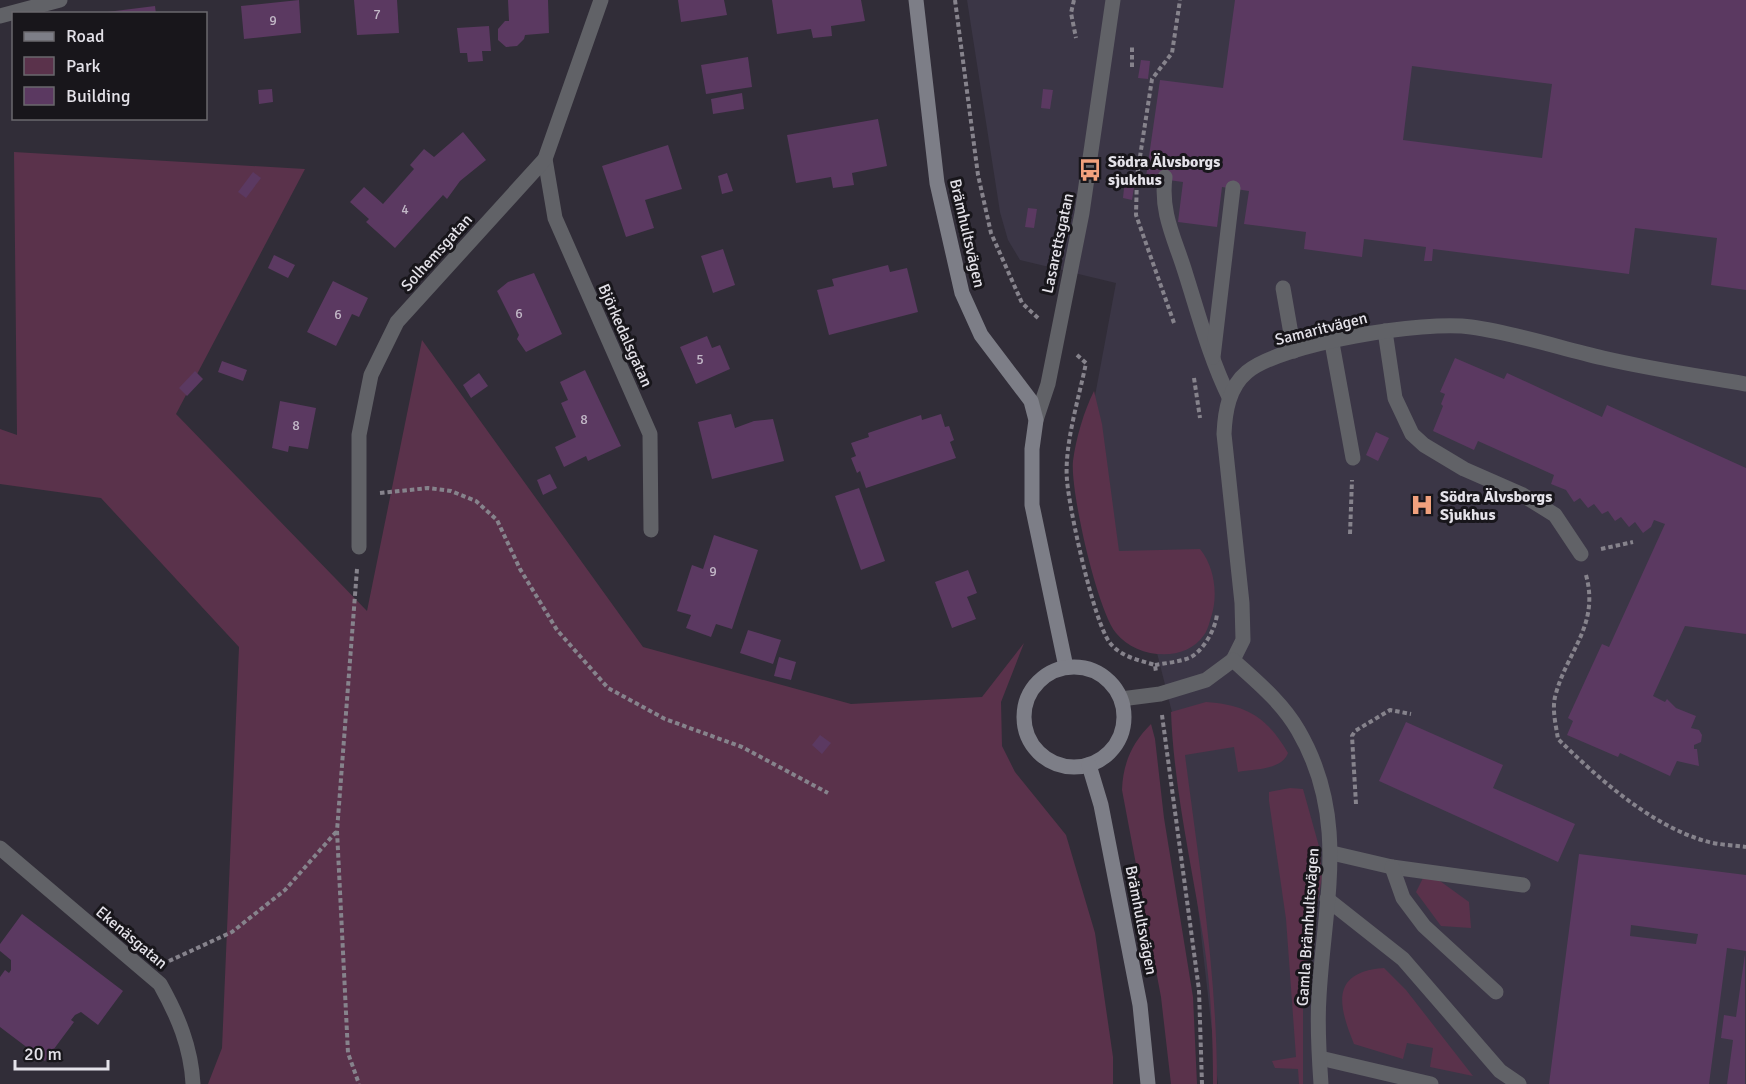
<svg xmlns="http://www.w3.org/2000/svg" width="1746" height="1084" viewBox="0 0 1746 1084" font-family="Signika,sans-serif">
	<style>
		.built { fill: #3b3646 }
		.green { fill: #5a324b }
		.building { fill: #5b3961; fill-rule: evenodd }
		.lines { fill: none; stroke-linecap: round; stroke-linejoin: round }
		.path { stroke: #86838c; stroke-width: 4; stroke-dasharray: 4.5 3; stroke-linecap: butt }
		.lane { stroke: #616267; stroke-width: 15 }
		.street { stroke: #616267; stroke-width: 15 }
		.secondary { stroke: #7d7e87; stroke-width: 15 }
		.labels { text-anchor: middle; stroke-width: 6; stroke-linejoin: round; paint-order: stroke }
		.number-label { font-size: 14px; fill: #c2b8c7 }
		.poi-label { font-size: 16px; font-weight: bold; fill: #e4e2e9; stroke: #18161b; text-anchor: start }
		.street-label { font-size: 16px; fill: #e4e2e9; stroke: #18161b }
	</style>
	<rect width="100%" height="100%" fill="#312d38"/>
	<polygon class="built" points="967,0 1746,0 1746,1084 1218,1084 1179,740 1154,641 1107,583 1089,428 1116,283 1020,260 1008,240 1000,212"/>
	<g class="green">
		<polygon points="14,152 305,169 176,414 367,611 422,340 643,647 851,704 982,697 1024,643 1001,702 1002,746 1015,772 1066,835 1095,933 1113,1057 1113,1084 208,1084 222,1048 239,647 101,498 0,484 0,429 17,435"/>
		<path d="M1094 391 1102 424 1119 551 1200 549C1214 566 1218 593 1212 614 1210 620 1208 630 1204 635 1184 664 1136 658 1116 633 1097 610 1070 490 1073 461 1076 438 1084 411 1094 391Z"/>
		<path d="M1206 702C1247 705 1267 717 1288 753 1282 770 1254 769 1238 772L1234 747 1185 755C1199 865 1217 973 1217 1084H1213C1213 1037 1211 989 1204 943 1192 866 1174 790 1171 712Z"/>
		<path d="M1151 724 1155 739 1164 818 1193 997 1197 1084H1171L1161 997 1122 790C1123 763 1132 743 1151 724Z"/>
		<polygon points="1290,788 1303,789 1320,850 1322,878 1303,981 1303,1084 1299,1084 1298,1069 1275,1068 1272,1061 1296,1057 1286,919 1269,801 1269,792"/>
		<polygon points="1424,876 1433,876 1469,902 1471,928 1441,926 1416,892"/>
		<path d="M1384 968 1406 990 1473 1076 1430 1067 1433 1048 1407 1043 1403 1059 1354 1044C1339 1007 1329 972 1384 968Z"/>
	</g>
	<g class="building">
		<polygon points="299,0 301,33 244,39 241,6"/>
		<polygon points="354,0 397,0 399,33 357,35"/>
		<polygon points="508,0 548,0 549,33 525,35 524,39 517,46 506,47 498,40 498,29 505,21 509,21"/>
		<polygon points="678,0 724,0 727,15 681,22"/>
		<polygon points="772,0 861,0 865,21 831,26 832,36 813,38 811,29 777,34"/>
		<path d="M1235 0H1746V290L1711 285 1717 238 1635 228 1629 274 1433 249 1432 261H1424L1426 247 1364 239 1362 257 1304 249 1306 232 1244 224 1249 191 1222 187 1217 227 1178 222 1183 182 1146 177 1160 80 1223 88ZM1412 66 1552 84 1542 158 1403 140Z"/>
		<polygon points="155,6 156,14 107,14 107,12"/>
		<polygon points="489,26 491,51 482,51 483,61 468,62 467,53 460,53 457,28"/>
		<polygon points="748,57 752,87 706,94 701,65"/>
		<polygon points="1141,60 1150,61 1148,79 1138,78"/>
		<polygon points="272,89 273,102 259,104 258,90"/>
		<polygon points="1043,89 1053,90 1050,109 1041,108"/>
		<polygon points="742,93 744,109 713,114 711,99"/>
		<polygon points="878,119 887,166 852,173 854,185 833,188 831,177 796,183 787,135"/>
		<polygon points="463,132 486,160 460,181 447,199 443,195 395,248 366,222 369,219 350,202 364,187 383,204 414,169 410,165 424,149 434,157"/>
		<polygon points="668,145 682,189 645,200 654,228 626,237 602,166"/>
		<polygon points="253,172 261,178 246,198 238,192"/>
		<polygon points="727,173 733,191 722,194 718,176"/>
		<polygon points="1125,179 1135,181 1132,200 1123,198"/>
		<polygon points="1028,208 1037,209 1034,228 1025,227"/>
		<polygon points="723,249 735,285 713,293 701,256"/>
		<polygon points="274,255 295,265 288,278 268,268"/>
		<polygon points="888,265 890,272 907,268 918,312 829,335 817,290 834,286 832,279"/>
		<polygon points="534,273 562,334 526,352 517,339 519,335 497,291 508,282"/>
		<polygon points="333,281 368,298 359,317 352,314 336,346 307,332"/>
		<polygon points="707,336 712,348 720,345 730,369 696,384 680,347"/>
		<polygon points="1455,358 1504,379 1507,373 1602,417 1607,405 1746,468 1746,634 1685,626 1653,696 1665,702 1667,699 1676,708 1696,716 1691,728 1699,730 1702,735 1701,742 1694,745 1694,749 1697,749 1699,766 1677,761 1670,776 1620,753 1618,757 1567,735 1573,721 1568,718 1602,644 1609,647 1665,524 1654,520 1651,527 1643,533 1635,522 1629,527 1621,517 1615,521 1608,511 1602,514 1594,504 1588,508 1580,498 1574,502 1566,490 1551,484 1554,475 1478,441 1474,450 1433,431 1443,406 1441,404 1445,394 1440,392"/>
		<polygon points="222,361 247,370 243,381 218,372"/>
		<polygon points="585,370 621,446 588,461 586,456 564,467 555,447 576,437 561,403 568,400 560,382"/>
		<polygon points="195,371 203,379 187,396 179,388"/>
		<polygon points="479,373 488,386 471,398 463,385"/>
		<polygon points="280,401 316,408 308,449 289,446 288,452 272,448"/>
		<polygon points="731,414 735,428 754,421 773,419 784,461 712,479 698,422"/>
		<polygon points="941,414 945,427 949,426 954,440 950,442 956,458 866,488 860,471 857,473 851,458 856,456 851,443 869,437 868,433 921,415 922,420"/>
		<polygon points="1376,432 1389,438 1378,461 1366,455"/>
		<polygon points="550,474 557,488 543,495 537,480"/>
		<polygon points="859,488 885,561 861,570 835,496"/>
		<polygon points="714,535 758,550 732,629 716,624 711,637 686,628 691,615 677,611 692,565 703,569"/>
		<polygon points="968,570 977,593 967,597 976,619 952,628 935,582"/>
		<polygon points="748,630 781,640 773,664 740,653"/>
		<polygon points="779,657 796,662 791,680 774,676"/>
		<polygon points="1406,722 1503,765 1493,788 1575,824 1558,862 1379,781"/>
		<polygon points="820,735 831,743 822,754 812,745"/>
		<path d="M1579 854 1746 875V951L1727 948 1709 1084H1549ZM1631 925 1698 934 1696 944 1630 936Z"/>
		<polygon points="22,914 123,991 98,1025 81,1012 75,1015 71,1020 74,1022 45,1061 0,1027 0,977 5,970 9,973 11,970 11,960 0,951 0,944"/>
		<polygon points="1745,954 1745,1084 1727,1084 1733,1040 1721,1038 1724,1015 1736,1017"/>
	</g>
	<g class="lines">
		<g class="path">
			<polyline points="955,0 978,175 991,233 1022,303 1039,319"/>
			<polyline points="1074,0 1071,13 1076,38"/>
			<polyline points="1132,67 1132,46"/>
			<polyline points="1174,323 1136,215 1137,176 1152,79 1172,53 1180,0"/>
			<path d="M1077 355 1086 363C1079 398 1064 445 1067 480 1069 509 1094 623 1110 643 1121 657 1139 660 1155 665L1156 672"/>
			<polyline points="1194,378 1200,418"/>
			<polyline points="380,493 428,488 451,491 476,501 497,520 520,569 557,630 608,688 665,719 742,747 828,793"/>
			<polyline points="1350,534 1352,480"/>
			<polyline points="1601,549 1633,542"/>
			<polyline points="357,569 337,831 348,1053 359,1084"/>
			<path d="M1586 575C1600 626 1566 652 1555 697 1552 710 1556 726 1558 739 1598 778 1650 825 1705 841 1718 845 1733 845 1746 847"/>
			<path d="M1155 665C1166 663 1178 662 1189 658 1203 652 1216 628 1217 614"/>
			<polyline points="1162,715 1199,990 1202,1084"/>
			<polyline points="1356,804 1352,736 1355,731 1390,710 1411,714"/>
			<polyline points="169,961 232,932 285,890 336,832"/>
		</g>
		<g class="lane">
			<path d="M1165 177C1160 214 1176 241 1186 275 1199 316 1210 358 1229 397"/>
			<polyline points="1283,288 1294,351"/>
			<polyline points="1385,331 1395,398 1412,434 1424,445 1464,469 1521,494 1555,515 1581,554"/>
			<polyline points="1332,343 1353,458"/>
			<polyline points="1213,357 1233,188"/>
			<polyline points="1036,420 1048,384 1082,213 1113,0"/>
			<path d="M1233 660 1243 640 1242 603 1224 434C1225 411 1229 387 1247 372 1281 343 1426 320 1471 327 1515 333 1560 348 1603 358 1650 369 1699 376 1746 384"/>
			<polyline points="1332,853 1392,867 1523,885"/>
			<polyline points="1392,867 1403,898 1424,926 1496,992"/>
			<polyline points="1327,899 1403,959 1500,1071 1519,1084"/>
			<polyline points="1320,1058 1431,1084"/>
		</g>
		<g class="street">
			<polyline points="0,16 60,0"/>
			<polyline points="545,159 555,218 650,434 651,530"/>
			<polyline points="359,547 359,435 371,375 397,322 545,159 601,0"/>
			<path d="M1121 699 1160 694 1206 680 1233 660C1256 681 1282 702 1298 730 1350 819 1324 902 1319 997 1317 1025 1319 1056 1321 1084"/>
			<path d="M0 848 160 984C178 1016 191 1047 193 1084"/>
		</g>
		<g class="secondary">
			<polyline points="916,0 937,183 962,293 981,335 1031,401 1036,420 1032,449 1032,505 1066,667"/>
			<circle cx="1074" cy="717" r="50"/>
			<polyline points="1089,765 1101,805 1140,1005 1148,1084"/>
		</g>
	</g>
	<defs>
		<g id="bus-bare" transform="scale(1.8)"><path d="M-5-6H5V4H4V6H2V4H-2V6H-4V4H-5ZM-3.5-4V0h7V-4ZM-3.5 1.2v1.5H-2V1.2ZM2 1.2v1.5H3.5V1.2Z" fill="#f1a17d" stroke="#18161b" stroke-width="2.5" paint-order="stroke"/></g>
		<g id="hospital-bare" transform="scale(1.8)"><path d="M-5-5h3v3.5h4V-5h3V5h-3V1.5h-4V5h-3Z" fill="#f1a17d" stroke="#18161b" stroke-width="2.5" paint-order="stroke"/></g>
	</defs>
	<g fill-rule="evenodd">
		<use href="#bus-bare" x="1090" y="170"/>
		<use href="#hospital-bare" x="1422" y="505"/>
	</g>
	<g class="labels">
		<g class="number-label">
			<text x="377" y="19">7</text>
			<text x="273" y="25">9</text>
			<text x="405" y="214">4</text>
			<text x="519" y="318">6</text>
			<text x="338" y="319">6</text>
			<text x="700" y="364">5</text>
			<text x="584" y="424">8</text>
			<text x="296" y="430">8</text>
			<text x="713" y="576">9</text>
		</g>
		<g class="poi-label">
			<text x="1108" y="167">Södra Älvsborgs<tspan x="1108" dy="18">sjukhus</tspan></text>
			<text x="1440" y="502">Södra Älvsborgs<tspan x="1440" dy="18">Sjukhus</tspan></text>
		</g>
		<g class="street-label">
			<text transform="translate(968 233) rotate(77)" y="6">Brämhultsvägen</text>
			<text transform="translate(1057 243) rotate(-78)" y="6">Lasarettsgatan</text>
			<text transform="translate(436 252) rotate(-48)" y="6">Solhemsgatan</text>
			<text transform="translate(1321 328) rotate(-14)" y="6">Samaritvägen</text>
			<text transform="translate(626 335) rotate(66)" y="6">Björkedalsgatan</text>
			<text transform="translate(1142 920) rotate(79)" y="6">Brämhultsvägen</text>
			<text transform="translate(1307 927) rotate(-86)" y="6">Gamla Brämhultsvägen</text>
			<text transform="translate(132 937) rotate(40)" y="6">Ekenäsgatan</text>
		</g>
	</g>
	<rect x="12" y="12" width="195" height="108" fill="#18161b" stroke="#6a686d" stroke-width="1.5"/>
	<rect x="24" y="32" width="30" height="9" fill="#7d7e87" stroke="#6a686d" stroke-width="1.5"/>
	<text x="66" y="42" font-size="18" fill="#e4e2e9">Road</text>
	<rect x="24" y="57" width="30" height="18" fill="#5a324b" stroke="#6a686d" stroke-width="1.5"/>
	<text x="66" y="72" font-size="18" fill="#e4e2e9">Park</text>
	<rect x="24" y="87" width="30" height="18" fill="#5b3961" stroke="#6a686d" stroke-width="1.5"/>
	<text x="66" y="102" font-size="18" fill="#e4e2e9">Building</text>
	<path d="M15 1060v9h93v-9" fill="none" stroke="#e4e2e9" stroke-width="3"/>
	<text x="24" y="1060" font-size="18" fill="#e4e2e9" stroke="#18161b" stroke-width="4.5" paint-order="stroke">20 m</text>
</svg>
